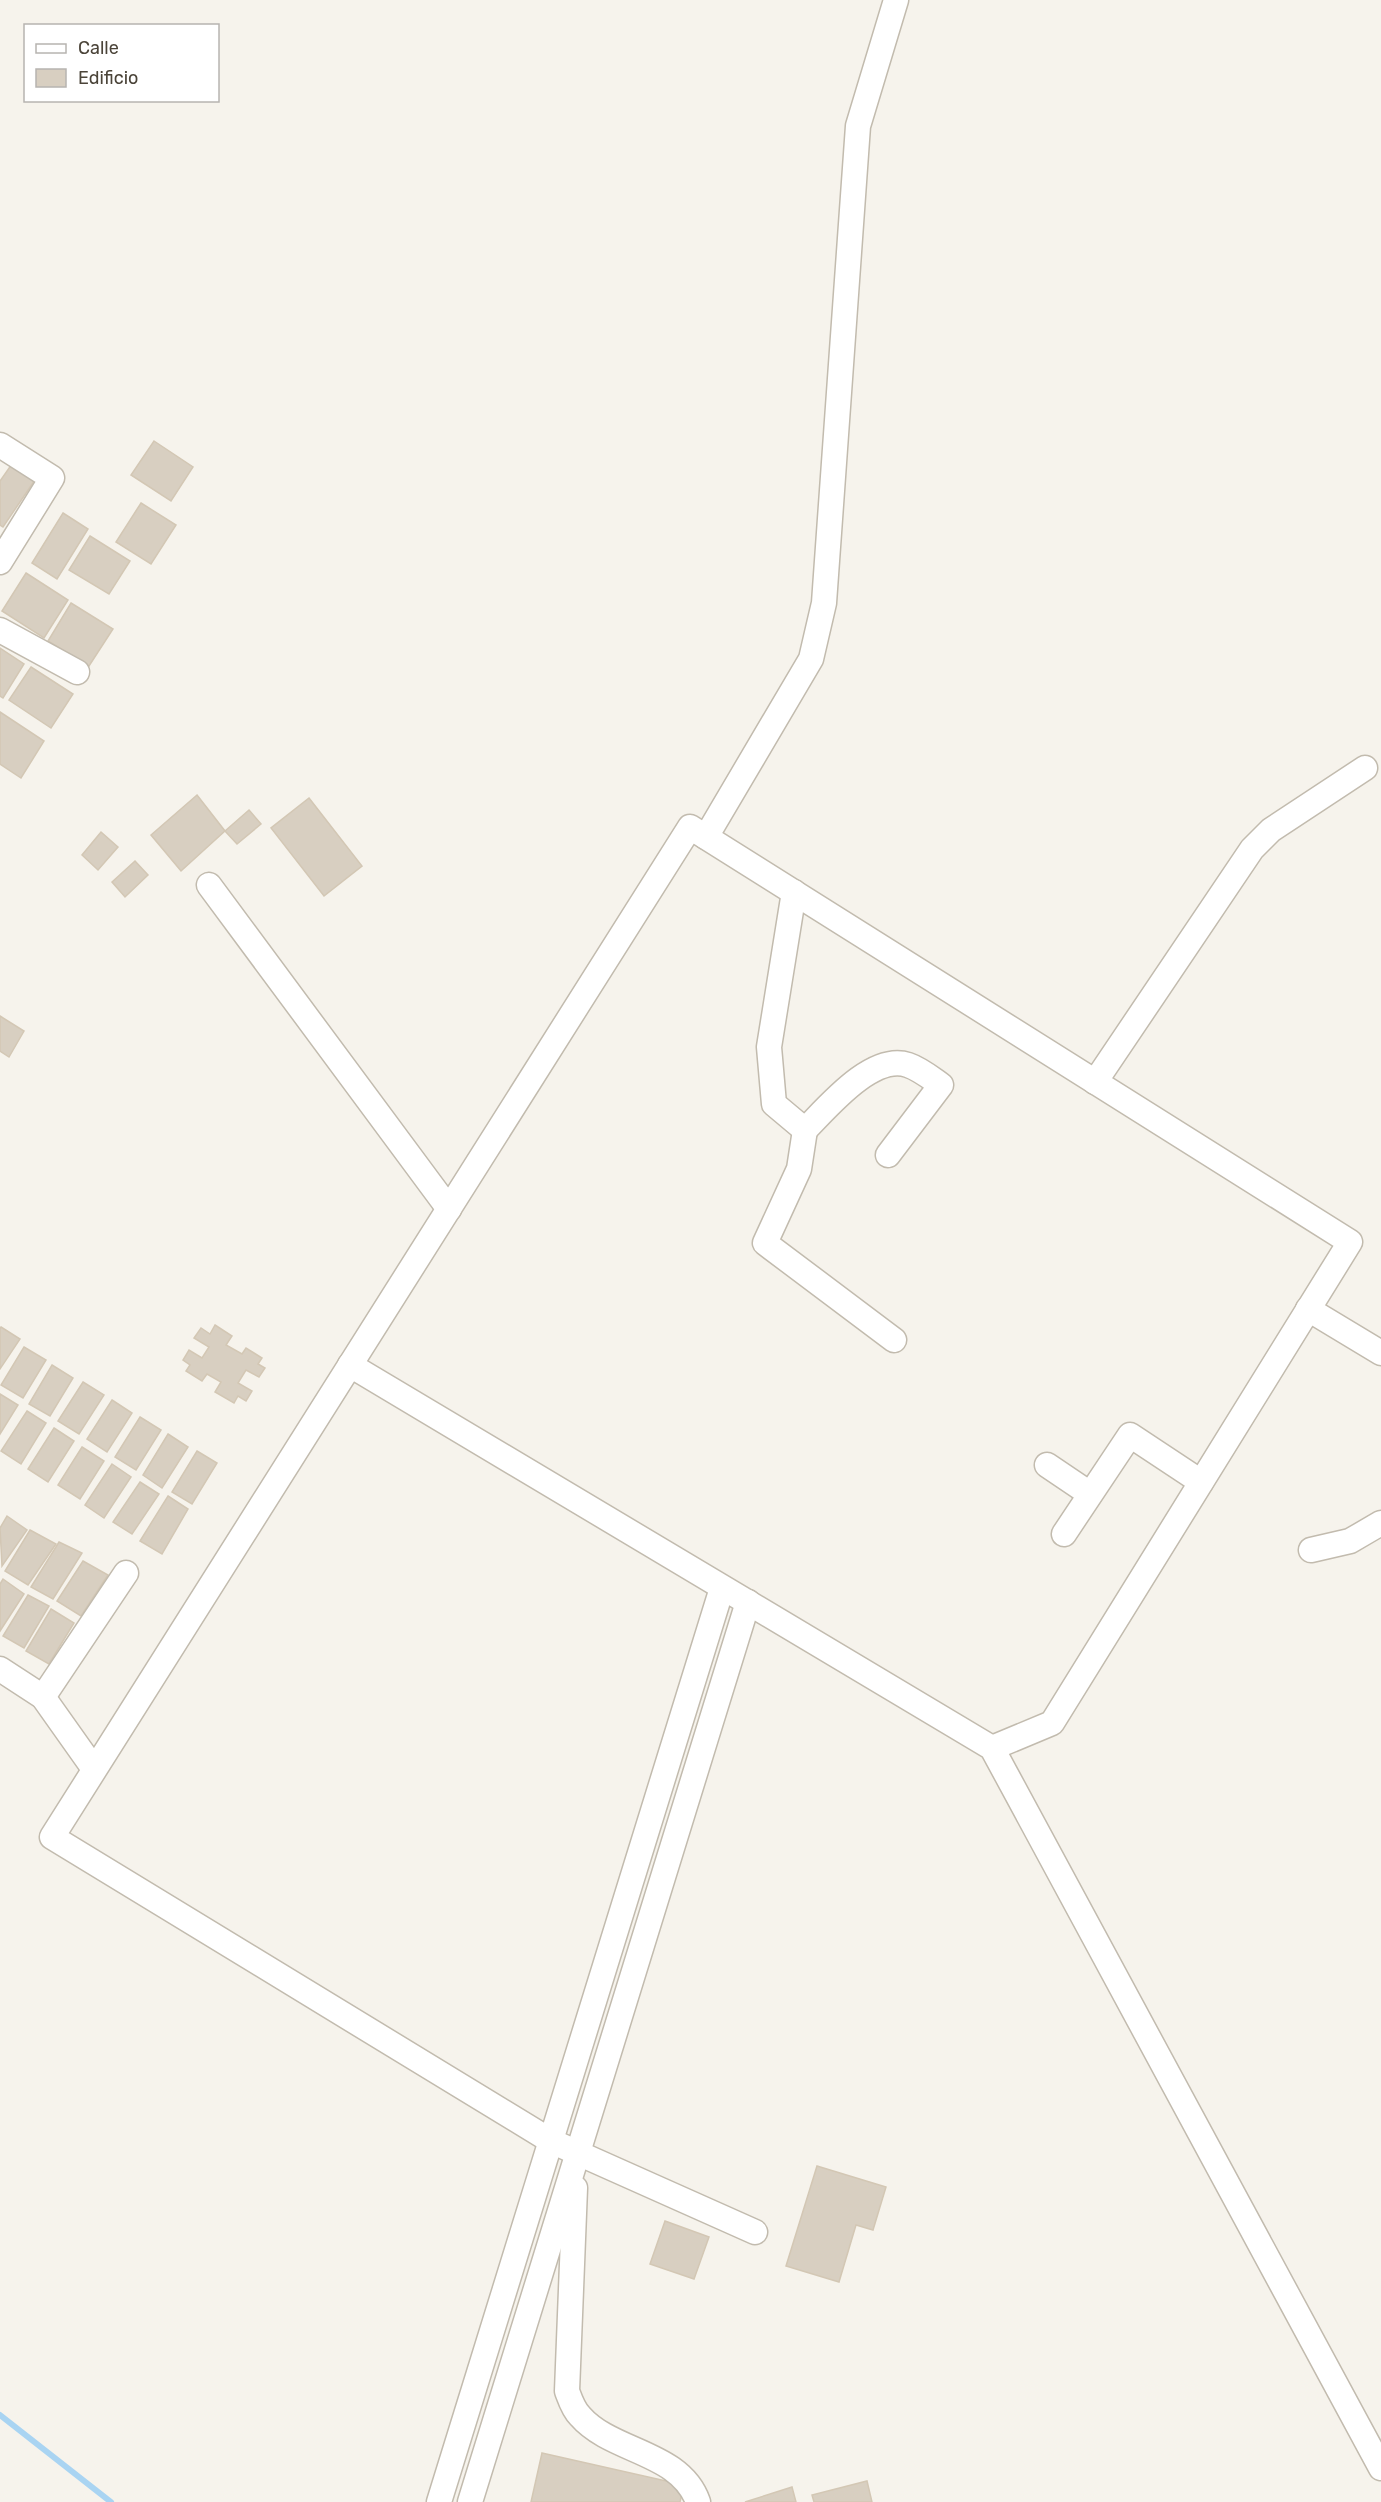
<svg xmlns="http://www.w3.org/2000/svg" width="1381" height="2502" viewBox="0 0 1381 2502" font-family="Rubik,sans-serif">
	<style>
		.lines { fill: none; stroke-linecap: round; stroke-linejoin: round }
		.stream { stroke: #a9d4f2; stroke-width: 6 }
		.building { fill: #d8cfc1; stroke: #d3c7b4; stroke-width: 1.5 }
		.minor-casing { stroke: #c2bbae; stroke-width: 27 }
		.minor { stroke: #fff; stroke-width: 24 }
	</style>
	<rect width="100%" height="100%" fill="#f6f3ec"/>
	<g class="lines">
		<polyline class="stream" points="0,2415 111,2502"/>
	</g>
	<g class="building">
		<polygon points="154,441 193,467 171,501 131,475"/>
		<polygon points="14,461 37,477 3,527 0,525 0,481"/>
		<polygon points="141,503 176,525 151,564 116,542"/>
		<polygon points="63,513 88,529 57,579 32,563"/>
		<polygon points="90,536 130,561 109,594 69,570"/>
		<polygon points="26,573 68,600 44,638 2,611"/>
		<polygon points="71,603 113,629 89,666 48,641"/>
		<polygon points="0,648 24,664 3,698 0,696"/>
		<polygon points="31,667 73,694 51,728 9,700"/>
		<polygon points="0,712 44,741 21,778 0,764"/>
		<polygon points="197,795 225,831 181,871 151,835"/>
		<polygon points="309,798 362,866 324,896 271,828"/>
		<polygon points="249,810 261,824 237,844 225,831"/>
		<polygon points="101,832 118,847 98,870 82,855"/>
		<polygon points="135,861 148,875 125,897 112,882"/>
		<polygon points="0,1016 24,1031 9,1057 0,1051"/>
		<polygon points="215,1325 232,1336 226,1345 242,1354 246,1348 262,1358 258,1364 265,1368 259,1377 246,1370 238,1383 252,1391 246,1401 238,1396 234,1403 215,1392 221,1382 207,1374 202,1381 186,1371 190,1365 183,1360 189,1350 202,1358 209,1347 194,1338 201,1328 210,1334"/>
		<polygon points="1,1327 20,1339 0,1369 0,1329"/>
		<polygon points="24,1347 46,1360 23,1398 1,1385"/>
		<polygon points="52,1365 73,1378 50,1416 29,1404"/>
		<polygon points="83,1382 104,1395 79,1434 58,1421"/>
		<polygon points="0,1394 18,1405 0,1434"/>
		<polygon points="112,1400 132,1413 107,1452 87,1439"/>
		<polygon points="27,1411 46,1423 21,1464 1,1451"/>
		<polygon points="140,1417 161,1430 136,1470 115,1457"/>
		<polygon points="54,1428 74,1441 48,1482 28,1469"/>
		<polygon points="168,1434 188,1447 162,1488 143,1475"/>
		<polygon points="82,1447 104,1461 80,1499 58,1485"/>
		<polygon points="197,1451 217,1463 192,1504 172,1492"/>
		<polygon points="112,1464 131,1477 104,1518 85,1505"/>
		<polygon points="140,1482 159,1494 132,1534 113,1522"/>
		<polygon points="168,1496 188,1509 162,1554 140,1541"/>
		<polygon points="7,1516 27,1530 2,1566 0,1528"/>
		<polygon points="30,1530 56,1544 28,1585 5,1571"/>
		<polygon points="59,1542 82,1553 53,1599 31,1587"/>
		<polygon points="83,1561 108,1575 81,1616 57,1601"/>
		<polygon points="3,1579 24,1594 0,1631 0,1584"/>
		<polygon points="28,1595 49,1606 24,1648 3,1636"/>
		<polygon points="51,1609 74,1623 49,1664 26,1651"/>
		<polygon points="817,2166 886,2187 873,2230 856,2225 839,2282 786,2266"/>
		<polygon points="665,2221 709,2237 694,2279 650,2264"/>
		<polygon points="542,2453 684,2485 680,2502 531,2502"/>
		<polygon points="867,2481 872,2502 814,2502 812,2495"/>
		<polygon points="792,2487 796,2502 745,2502"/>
	</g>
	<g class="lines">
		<g class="minor-casing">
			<g id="minor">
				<polyline points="0,445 52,478 0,562"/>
				<polyline points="0,630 77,672"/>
				<polyline points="706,837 811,659 824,603 858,126 896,0"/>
				<polyline points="209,885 449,1209"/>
				<path d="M794 892 769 1047 774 1104 805 1130C827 1108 872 1053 908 1065 920 1069 931 1078 941 1085L888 1155"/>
				<polyline points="1095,1082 1252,849 1271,830 1365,768"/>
				<polyline points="805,1130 799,1169 765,1243 894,1340"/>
				<polyline points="1308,1309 1381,1353"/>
				<polyline points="350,1365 992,1748 1381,2468"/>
				<polyline points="1047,1465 1090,1494"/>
				<polyline points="1064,1534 1130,1435 1201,1482"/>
				<polyline points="1311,1550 1350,1541 1381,1523"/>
				<polyline points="0,1669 43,1697 94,1769"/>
				<polyline points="43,1697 126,1573"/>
				<path d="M575 2188 567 2391C570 2399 573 2409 580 2416 612 2453 680 2451 698 2502"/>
				<polyline points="755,2232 551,2141 52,1837 690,827 1350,1242 1052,1723 992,1748"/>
				<polyline points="439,2502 722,1588"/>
				<polyline points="470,2502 748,1602"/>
			</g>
		</g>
		<use href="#minor" class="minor"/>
	</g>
	<rect x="24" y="24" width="195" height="78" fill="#ffffff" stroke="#b7b4b0" stroke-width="1.5"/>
	<rect x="36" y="44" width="30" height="9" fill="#ffffff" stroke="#b7b4b0" stroke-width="1.5"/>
	<text x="78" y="54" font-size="18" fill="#4b4439">Calle</text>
	<rect x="36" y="69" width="30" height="18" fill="#d8cfc1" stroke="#b7b4b0" stroke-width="1.5"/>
	<text x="78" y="84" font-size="18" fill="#4b4439">Edificio</text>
</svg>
